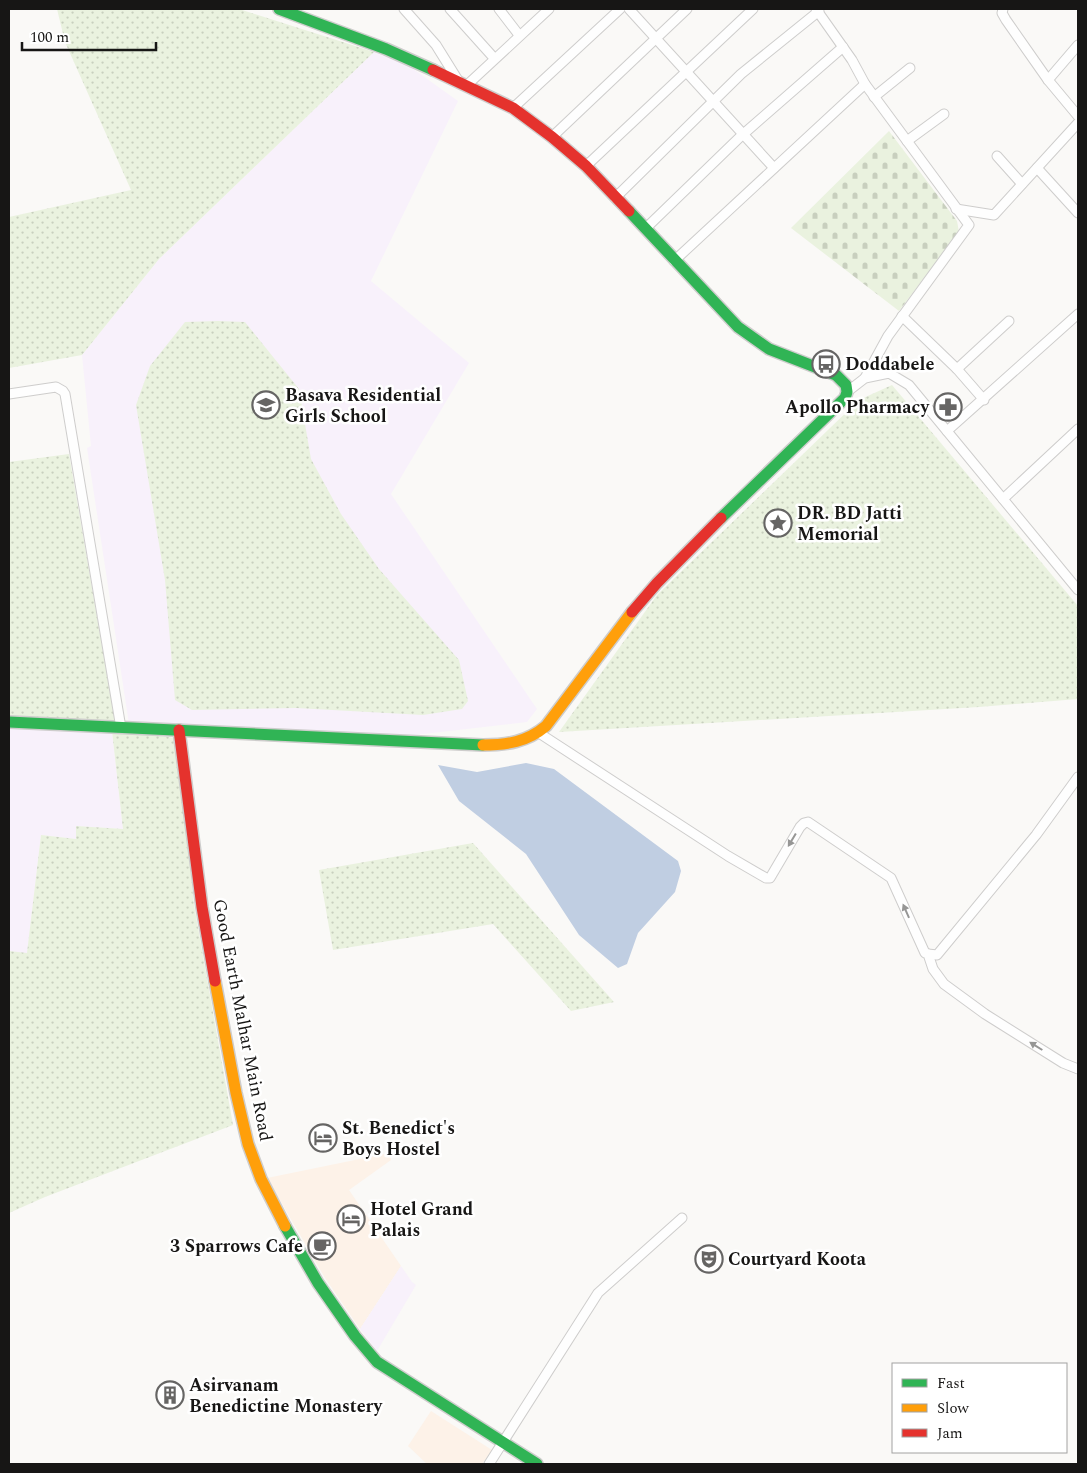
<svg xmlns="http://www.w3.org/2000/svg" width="1087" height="1473" viewBox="0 0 1087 1473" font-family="Spectral,serif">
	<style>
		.commercial { fill: #fdf2e8 }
		.education { fill: #f8f1fb }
		.grass { fill: url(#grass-dots) }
		.cemetery { fill: url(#cemetery-stones) }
		.water { fill: #c0cee2 }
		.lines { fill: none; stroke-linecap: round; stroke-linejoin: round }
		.street-casing { stroke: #cecdcc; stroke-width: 11 }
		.fast-casing { stroke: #cecdcc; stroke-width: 14 }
		.slow-casing { stroke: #cecdcc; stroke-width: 14 }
		.jam-casing { stroke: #cecdcc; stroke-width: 14 }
		.street { stroke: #fefefe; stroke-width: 9 }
		.fast { stroke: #30b455; stroke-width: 11 }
		.slow { stroke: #ff9f0a; stroke-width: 11 }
		.jam { stroke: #e5322d; stroke-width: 11 }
		.oneway { fill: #969695 }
		.labels { text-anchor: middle; stroke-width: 5; stroke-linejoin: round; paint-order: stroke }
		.poi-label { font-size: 18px; font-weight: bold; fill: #171615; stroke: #fff; text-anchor: start }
		.street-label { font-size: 18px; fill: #171615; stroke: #fff }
	</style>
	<defs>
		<pattern id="grass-dots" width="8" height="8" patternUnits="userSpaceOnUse" patternTransform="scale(1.25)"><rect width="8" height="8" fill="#eaf2df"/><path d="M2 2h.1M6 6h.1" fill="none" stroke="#c8cfbe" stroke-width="1.8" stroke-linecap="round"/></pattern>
		<pattern id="cemetery-stones" width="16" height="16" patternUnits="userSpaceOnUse" patternTransform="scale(1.25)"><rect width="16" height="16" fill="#eaf2df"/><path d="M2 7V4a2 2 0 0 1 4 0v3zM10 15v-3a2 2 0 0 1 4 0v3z" fill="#c8cfbe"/></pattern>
	</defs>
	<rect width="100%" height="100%" fill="#faf9f7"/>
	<g class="commercial">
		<polygon points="389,1153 391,1160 349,1190 401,1266 360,1329 325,1278 267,1178"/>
		<polygon points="431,1411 492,1450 482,1464 427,1464 408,1446"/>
	</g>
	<g class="education">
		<polygon points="374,52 409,66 458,101 371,281 469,363 391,494 537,709 527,722 406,736 129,724 87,448 91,446 82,355 159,259"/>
		<polygon points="9,726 112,731 123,829 76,826 76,839 41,835 27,954 9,951"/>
		<polygon points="401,1266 412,1282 416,1285 377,1351 360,1329"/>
	</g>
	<g class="grass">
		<polygon points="57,9 239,9 374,52 159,259 82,355 9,368 9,217 131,190 65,42"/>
		<polygon points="218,321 245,322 299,389 311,459 341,514 379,569 459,660 468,701 462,709 423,715 296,708 192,710 175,700 165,580 136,405 150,366 185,322"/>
		<polygon points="892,385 1078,606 1078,699 979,707 559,732 657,595 859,400"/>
		<polygon points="69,454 115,721 9,716 9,462"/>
		<polygon points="112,731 177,738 194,905 233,1125 45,1197 9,1213 9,951 27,953 41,835 76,839 76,826 123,829"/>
		<polygon points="473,843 614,1002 571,1011 493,924 333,950 319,870"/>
	</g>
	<polygon class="cemetery" points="889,131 957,221 959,232 899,311 791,228"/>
	<polygon class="water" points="526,763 554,769 678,861 681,871 675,892 638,933 627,964 618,968 579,935 526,854 459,801 438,765 477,772"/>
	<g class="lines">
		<g class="street-casing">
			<g id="street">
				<polyline points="404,9 436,45 459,82"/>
				<polyline points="450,9 494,58"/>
				<polyline points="499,9 519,35"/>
				<polyline points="629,9 774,168"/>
				<polyline points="816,9 852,60 865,84 969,225 888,336 865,378"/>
				<polyline points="1003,9 1002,13 1006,20 1048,80 1078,116"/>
				<polyline points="1048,80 1078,45"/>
				<polyline points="467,85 549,9"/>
				<polyline points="874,97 910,68"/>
				<polyline points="513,108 620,9"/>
				<polyline points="552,137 687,9"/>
				<polyline points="907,141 944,114"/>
				<polyline points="997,156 1022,184"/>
				<polyline points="586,166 753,9"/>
				<polyline points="1037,168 1078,213"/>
				<polyline points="615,198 741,74 819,11"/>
				<polyline points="956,209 994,215 1078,123"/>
				<polyline points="645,229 740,137 843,47"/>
				<polyline points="674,261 865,84"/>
				<polyline points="902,316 957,369 984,400"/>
				<polyline points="957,369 1009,321"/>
				<polyline points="847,392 865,378 889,373 909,385 1078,590"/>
				<polyline points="9,394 56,387 63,391 65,394 121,728"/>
				<polyline points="947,431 1078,314"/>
				<polyline points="1003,499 1078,429"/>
				<polyline points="539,733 728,856 766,878 770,878 800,827 804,823 808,822 891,878 925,953 928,954 933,969 944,984 985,1014 1063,1063 1078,1069"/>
				<polyline points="928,954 937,955 1036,835 1078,777"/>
				<polyline points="489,1464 598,1293 682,1218"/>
			</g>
		</g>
		<g class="fast-casing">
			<g id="fast">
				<polyline points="279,9 386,49 433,70"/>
				<polyline points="629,211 738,327 769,349 836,375 846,385 847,392 845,398 721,518"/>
				<polyline points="9,722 483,745"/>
				<polyline points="285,1226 318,1283 355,1336 377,1362 537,1464"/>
			</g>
		</g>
		<g class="slow-casing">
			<g id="slow">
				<path d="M483 745C507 745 527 742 546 726L632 612"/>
				<polyline points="215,981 236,1093 248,1144 261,1179 285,1226"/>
			</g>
		</g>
		<g class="jam-casing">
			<g id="jam">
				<polyline points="433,70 513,108 552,137 586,166 629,211"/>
				<polyline points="632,612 657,583 721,518"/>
				<polyline points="179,730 202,907 215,981"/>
			</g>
		</g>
		<use href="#street" class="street"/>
		<use href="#fast" class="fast"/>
		<use href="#slow" class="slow"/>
		<use href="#jam" class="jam"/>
	</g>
	<defs><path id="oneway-solid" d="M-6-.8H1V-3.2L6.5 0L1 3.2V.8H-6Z" transform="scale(1.25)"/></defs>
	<g class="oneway">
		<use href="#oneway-solid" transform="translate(792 840) rotate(121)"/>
		<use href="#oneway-solid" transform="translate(906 911) rotate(-114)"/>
		<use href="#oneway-solid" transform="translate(1036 1046) rotate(-148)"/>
	</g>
	<defs>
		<g id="bus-ring" transform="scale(1.4375)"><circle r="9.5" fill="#fff" stroke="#666564" stroke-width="1.5"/><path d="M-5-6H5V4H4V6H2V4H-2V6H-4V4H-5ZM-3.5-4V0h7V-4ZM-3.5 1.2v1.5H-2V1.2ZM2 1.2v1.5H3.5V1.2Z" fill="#666564"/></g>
		<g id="school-ring" transform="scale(1.4375)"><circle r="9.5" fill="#fff" stroke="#666564" stroke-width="1.5"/><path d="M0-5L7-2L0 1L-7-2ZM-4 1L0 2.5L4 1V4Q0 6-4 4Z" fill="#666564"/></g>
		<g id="pharmacy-ring" transform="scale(1.4375)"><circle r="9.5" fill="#fff" stroke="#666564" stroke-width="1.5"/><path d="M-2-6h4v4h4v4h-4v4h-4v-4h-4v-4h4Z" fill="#666564"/></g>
		<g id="sight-ring" transform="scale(1.4375)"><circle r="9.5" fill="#fff" stroke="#666564" stroke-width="1.5"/><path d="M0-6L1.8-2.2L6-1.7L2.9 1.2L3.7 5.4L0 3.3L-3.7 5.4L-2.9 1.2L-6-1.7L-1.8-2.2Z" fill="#666564"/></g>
		<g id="hotel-ring" transform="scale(1.4375)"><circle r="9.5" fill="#fff" stroke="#666564" stroke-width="1.5"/><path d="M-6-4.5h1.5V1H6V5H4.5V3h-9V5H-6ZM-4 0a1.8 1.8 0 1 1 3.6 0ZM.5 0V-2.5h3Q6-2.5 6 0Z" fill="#666564"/></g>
		<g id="cafe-ring" transform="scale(1.4375)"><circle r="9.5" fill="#fff" stroke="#666564" stroke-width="1.5"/><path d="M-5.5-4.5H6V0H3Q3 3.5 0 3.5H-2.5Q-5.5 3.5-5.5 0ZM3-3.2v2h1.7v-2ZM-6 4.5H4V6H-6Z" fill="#666564"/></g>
		<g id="theatre-ring" transform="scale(1.4375)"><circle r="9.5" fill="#fff" stroke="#666564" stroke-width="1.5"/><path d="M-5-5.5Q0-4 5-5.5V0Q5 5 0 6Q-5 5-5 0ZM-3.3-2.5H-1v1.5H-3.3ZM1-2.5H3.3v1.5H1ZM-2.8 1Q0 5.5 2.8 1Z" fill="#666564"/></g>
		<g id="building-ring" transform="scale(1.4375)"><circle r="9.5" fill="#fff" stroke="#666564" stroke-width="1.5"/><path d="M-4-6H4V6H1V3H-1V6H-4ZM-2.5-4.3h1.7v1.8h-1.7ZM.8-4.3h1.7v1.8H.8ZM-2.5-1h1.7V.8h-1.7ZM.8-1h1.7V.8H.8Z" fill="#666564"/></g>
	</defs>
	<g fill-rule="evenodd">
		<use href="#bus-ring" x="826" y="364"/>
		<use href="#school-ring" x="266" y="405"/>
		<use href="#pharmacy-ring" x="948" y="407"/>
		<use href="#sight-ring" x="778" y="523"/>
		<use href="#hotel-ring" x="323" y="1138"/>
		<use href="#hotel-ring" x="351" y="1219"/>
		<use href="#cafe-ring" x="322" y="1246"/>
		<use href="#theatre-ring" x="709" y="1259"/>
		<use href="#building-ring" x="170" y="1395"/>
	</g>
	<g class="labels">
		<g class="poi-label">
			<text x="845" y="370">Doddabele</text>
			<text x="285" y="401">Basava Residential<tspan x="285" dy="21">Girls School</tspan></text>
			<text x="929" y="413" text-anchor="end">Apollo Pharmacy</text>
			<text x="797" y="519">DR. BD Jatti<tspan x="797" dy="21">Memorial</tspan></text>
			<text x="342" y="1134">St. Benedict's<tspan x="342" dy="21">Boys Hostel</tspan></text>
			<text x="370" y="1215">Hotel Grand<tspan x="370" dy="21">Palais</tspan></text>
			<text x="303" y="1252" text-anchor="end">3 Sparrows Cafe</text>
			<text x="728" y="1265">Courtyard Koota</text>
			<text x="189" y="1391">Asirvanam<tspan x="189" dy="21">Benedictine Monastery</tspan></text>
		</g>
		<g class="street-label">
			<text transform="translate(243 1020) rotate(79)" y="6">Good Earth Malhar Main Road</text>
		</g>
	</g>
	<rect width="1087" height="1473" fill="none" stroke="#171615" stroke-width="20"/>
	<rect x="892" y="1363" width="175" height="90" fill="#ffffff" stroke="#a2a2a1"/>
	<rect x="902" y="1379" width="25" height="8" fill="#30b455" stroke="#a2a2a1"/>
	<text x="937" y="1388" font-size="15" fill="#171615">Fast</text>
	<rect x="902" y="1404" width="25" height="8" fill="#ff9f0a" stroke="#a2a2a1"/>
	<text x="937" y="1413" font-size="15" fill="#171615">Slow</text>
	<rect x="902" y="1429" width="25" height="8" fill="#e5322d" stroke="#a2a2a1"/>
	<text x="937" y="1438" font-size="15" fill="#171615">Jam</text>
	<path d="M22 42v8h134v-8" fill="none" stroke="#171615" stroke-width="2.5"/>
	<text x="30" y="42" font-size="15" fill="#171615" stroke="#ffffff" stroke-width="4" paint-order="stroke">100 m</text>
</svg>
